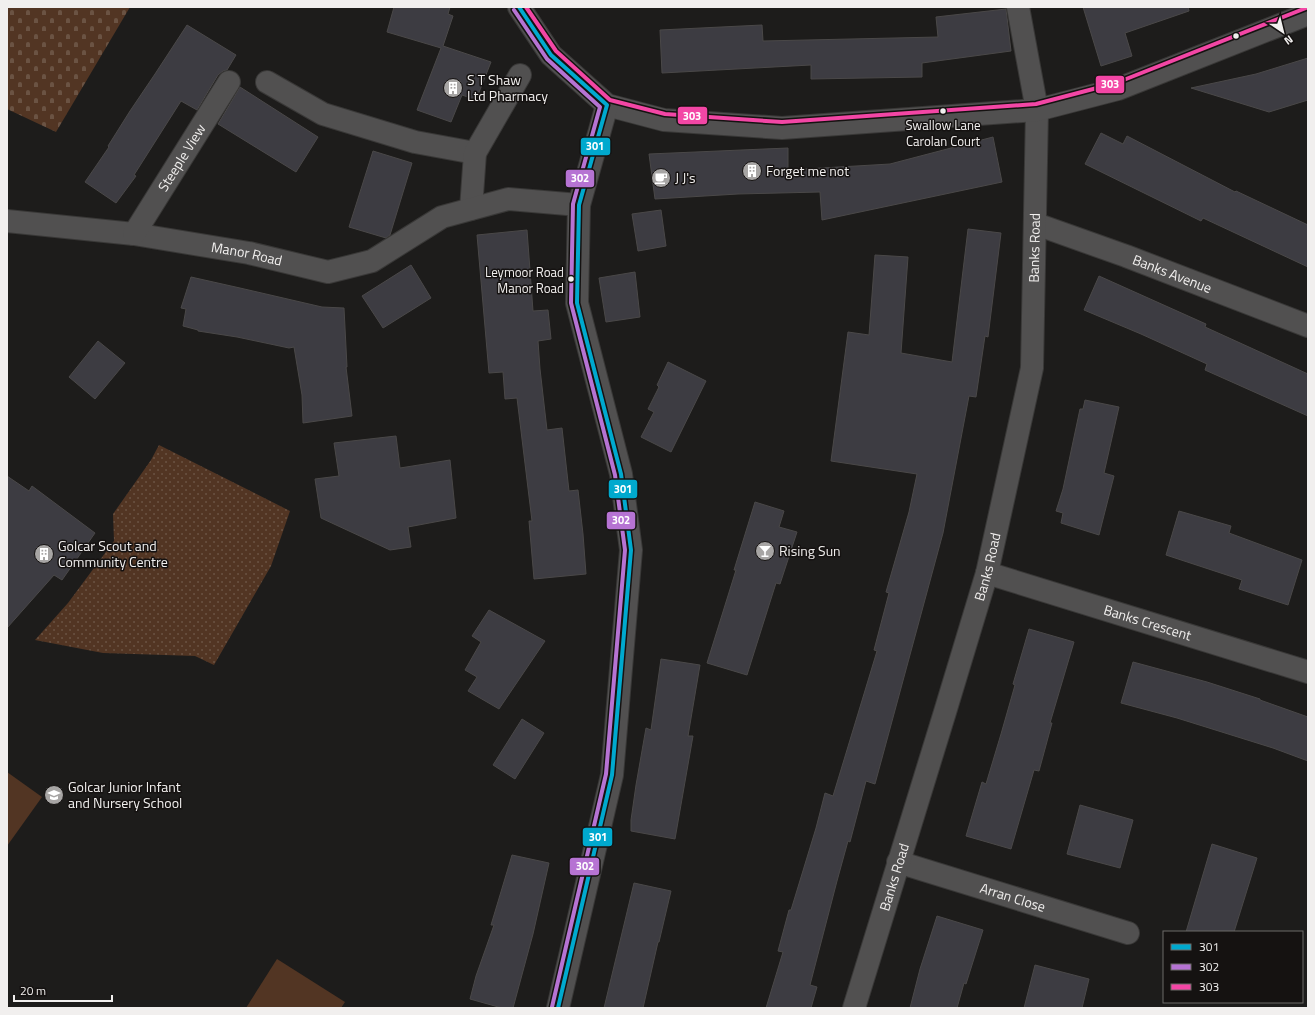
<svg xmlns="http://www.w3.org/2000/svg" width="1315" height="1015" viewBox="0 0 1315 1015" font-family="'Titillium Web',sans-serif">
	<style>
		.cemetery { fill: url(#cemetery-stones) }
		.park { fill: url(#park-dots) }
		.pitch { fill: #523523 }
		.building { fill: #3d3c42; stroke: #4a4848 }
		.lines { fill: none; stroke-linecap: round; stroke-linejoin: round }
		.minor-casing { stroke: #393837; stroke-width: 24 }
		.tertiary-casing { stroke: #393837; stroke-width: 24 }
		.minor { stroke: #515050; stroke-width: 22 }
		.tertiary { stroke: #515050; stroke-width: 22 }
		.bus-1-casing { stroke: #151211; stroke-width: 7 }
		.bus-2-casing { stroke: #151211; stroke-width: 7 }
		.bus-3-casing { stroke: #151211; stroke-width: 7 }
		.bus-1 { stroke: #00a9ce; stroke-width: 4 }
		.bus-2 { stroke: #b673d3; stroke-width: 4 }
		.bus-3 { stroke: #f346a5; stroke-width: 4 }
		.bus-dot { fill: #f1efee; stroke: #151211; stroke-width: 1.5 }
		.labels { text-anchor: middle; stroke-width: 3; stroke-linejoin: round; paint-order: stroke }
		.bus-label { font-size: 13px; fill: #f1efee; stroke: #151211 }
		.poi-label { font-size: 14px; fill: #f1efee; stroke: #151211; text-anchor: start }
		.street-label { font-size: 14px; fill: #f1efee; stroke: #151211 }
		.line-badge { stroke: #151211; stroke-width: 1.5 }
		.badge-label { font-size: 11px; text-anchor: middle; font-weight: bold; fill: #fff }
	</style>
	<defs>
		<pattern id="cemetery-stones" width="16" height="16" patternUnits="userSpaceOnUse"><rect width="16" height="16" fill="#523523"/><path d="M2 7V4a2 2 0 0 1 4 0v3zM10 15v-3a2 2 0 0 1 4 0v3z" fill="#6b5343"/></pattern>
		<pattern id="park-dots" width="8" height="8" patternUnits="userSpaceOnUse"><rect width="8" height="8" fill="#523523"/><path d="M2 2h.1M6 6h.1" fill="none" stroke="#6b5343" stroke-width="1.8" stroke-linecap="round"/></pattern>
	</defs>
	<rect width="100%" height="100%" fill="#1d1c1b"/>
	<polygon class="cemetery" points="7,7 130,7 56,132 7,109"/>
	<polygon class="park" points="159,445 290,511 271,566 214,665 195,656 103,653 35,640 68,603 114,541 113,514 151,460"/>
	<g class="pitch">
		<polygon points="7,772 42,797 7,846"/>
		<polygon points="277,959 345,1002 341,1008 246,1008"/>
	</g>
	<g class="building">
		<polygon points="394,7 450,7 448,14 453,16 443,46 491,62 476,100 462,95 451,122 417,110 441,48 387,32"/>
		<polygon points="1083,7 1188,7 1189,11 1125,33 1132,56 1101,66"/>
		<polygon points="1006,9 1011,51 922,63 922,77 811,79 811,65 662,73 660,30 762,25 763,41 938,37 936,17"/>
		<polygon points="187,25 236,55 227,70 223,71 218,75 197,110 181,101 134,175 136,176 116,203 85,182 109,147 108,146 130,111 155,74"/>
		<polygon points="1308,58 1308,100 1269,112 1191,88 1256,74"/>
		<polygon points="240,87 318,137 296,172 218,124"/>
		<polygon points="1101,133 1123,144 1127,136 1235,192 1236,191 1308,225 1308,267 1203,218 1201,221 1085,164"/>
		<polygon points="993,137 1002,182 822,220 820,192 738,194 655,199 649,154 788,148 788,170 890,164"/>
		<polygon points="373,151 412,163 390,235 386,238 349,227"/>
		<polygon points="661,210 666,246 638,251 632,214"/>
		<polygon points="968,229 1001,233 988,337 985,336 976,397 969,396 943,533 875,784 866,781 850,842 848,841 837,881 810,985 817,987 811,1008 766,1008 783,952 778,951 789,910 791,910 816,828 825,793 833,796 877,651 874,650 889,593 886,592 909,512 917,474 831,461 848,332 869,335 875,255 908,257 901,353 952,362"/>
		<polygon points="527,230 533,311 548,310 551,339 538,341 540,369 547,430 562,428 569,491 578,490 583,534 586,574 534,579 529,521 532,521 517,398 505,399 503,372 489,373 477,235"/>
		<polygon points="411,265 431,298 383,328 362,296"/>
		<polygon points="635,272 640,317 606,322 599,278"/>
		<polygon points="1099,276 1206,324 1205,327 1308,374 1308,416 1205,370 1207,364 1141,334 1084,310"/>
		<polygon points="191,277 240,288 322,307 344,308 347,367 346,367 352,416 303,423 302,395 294,347 289,348 237,337 198,331 198,330 183,326 186,309 181,308"/>
		<polygon points="98,341 125,363 95,399 69,377"/>
		<polygon points="668,362 706,381 671,452 641,437 654,412 648,409 659,387 657,385"/>
		<polygon points="1085,400 1119,407 1104,473 1114,476 1099,535 1061,523 1063,513 1056,511 1063,489 1080,409 1083,409"/>
		<polygon points="396,436 400,468 450,460 456,518 408,527 411,547 390,550 321,518 315,479 339,476 334,443"/>
		<polygon points="7,476 29,491 32,486 95,533 62,580 54,575 7,628"/>
		<polygon points="755,502 784,511 779,527 797,532 780,584 776,583 747,675 707,663 736,570 734,570"/>
		<polygon points="1179,511 1231,526 1229,533 1302,560 1288,605 1239,589 1242,580 1166,555"/>
		<polygon points="489,610 545,641 499,709 468,691 477,677 465,670 481,642 472,636"/>
		<polygon points="1029,629 1074,642 1050,723 1052,723 1039,771 1034,770 1011,849 966,836 982,782 986,784 1001,734 1015,685 1013,684"/>
		<polygon points="661,659 700,665 688,736 693,736 675,839 631,831 631,820 636,785 646,728 651,730"/>
		<polygon points="1133,662 1207,682 1260,699 1260,700 1308,717 1308,761 1273,748 1177,718 1121,703"/>
		<polygon points="522,719 544,733 515,779 493,765"/>
		<polygon points="1080,805 1133,820 1120,868 1067,854"/>
		<polygon points="1212,844 1257,858 1234,932 1186,932"/>
		<polygon points="512,855 549,863 533,934 513,1008 502,1008 470,999 476,976 494,925 491,925"/>
		<polygon points="634,883 671,891 659,942 658,942 643,1008 604,1008"/>
		<polygon points="937,916 983,930 966,984 964,983 957,1008 910,1008 920,969"/>
		<polygon points="1035,965 1089,979 1082,1008 1024,1008"/>
	</g>
	<g class="lines">
		<g class="minor-casing">
			<g id="minor">
				<polyline points="267,82 323,114 415,142 475,153"/>
				<polyline points="471,209 475,153 520,75"/>
				<path id="s1" d="M7 221 134 234 249 253 328 272 372 261 442 217 508 199 579 205"/>
				<path id="s2" d="M1036 224 1126 256 1308 326"/>
				<path id="s3" d="M134 234 229 82"/>
				<path id="s4" d="M987 573 1308 672"/>
				<path id="s5" d="M898 862 1128 933"/>
				<path id="s6" d="M854 1008 945 712 987 573 1032 368 1037 110 1018 7"/>
			</g>
		</g>
		<g class="tertiary-casing">
			<g id="tertiary">
				<polyline points="519,7 551,55 607,105 664,120 782,128 1037,110 1118,89 1308,14"/>
				<polyline points="558,1008 612,775 631,550 621,474 577,303 579,205 607,105"/>
			</g>
		</g>
		<use href="#minor" class="minor"/>
		<use href="#tertiary" class="tertiary"/>
		<g class="bus-1-casing">
			<polyline id="bus-1" points="519,7 551,55 607,105 579,205 577,303 621,474 631,550 612,775 558,1008"/>
		</g>
		<g class="bus-2-casing">
			<polyline id="bus-2" points="514,10 547,59 600,107 573,204 571,303 615,475 625,550 606,774 552,1007"/>
		</g>
		<g class="bus-3-casing">
			<polyline id="bus-3" points="526,7 556,51 610,100 665,114 782,122 1036,104 1116,83 1306,8"/>
		</g>
		<use href="#bus-1" class="bus-1"/>
		<use href="#bus-2" class="bus-2"/>
		<use href="#bus-3" class="bus-3"/>
	</g>
	<defs>
		<g id="building-disc" transform="scale(1)"><circle r="9.5" fill="#a7a5a4" stroke="#151211"/><path d="M-4-6H4V6H1V3H-1V6H-4ZM-2.5-4.3h1.7v1.8h-1.7ZM.8-4.3h1.7v1.8H.8ZM-2.5-1h1.7V.8h-1.7ZM.8-1h1.7V.8H.8Z" fill="#fff"/></g>
		<g id="cafe-disc" transform="scale(1)"><circle r="9.5" fill="#a7a5a4" stroke="#151211"/><path d="M-5.5-4.5H6V0H3Q3 3.5 0 3.5H-2.5Q-5.5 3.5-5.5 0ZM3-3.2v2h1.7v-2ZM-6 4.5H4V6H-6Z" fill="#fff"/></g>
		<g id="bar-disc" transform="scale(1)"><circle r="9.5" fill="#a7a5a4" stroke="#151211"/><path d="M-6-5H6L.8 .8V4.5H3.5V6h-7V4.5H-.8V.8Z" fill="#fff"/></g>
		<g id="school-disc" transform="scale(1)"><circle r="9.5" fill="#a7a5a4" stroke="#151211"/><path d="M0-5L7-2L0 1L-7-2ZM-4 1L0 2.5L4 1V4Q0 6-4 4Z" fill="#fff"/></g>
	</defs>
	<g fill-rule="evenodd">
		<use href="#building-disc" x="453" y="88"/>
		<use href="#building-disc" x="752" y="171"/>
		<use href="#cafe-disc" x="661" y="178"/>
		<use href="#bar-disc" x="765" y="551"/>
		<use href="#building-disc" x="44" y="554"/>
		<use href="#school-disc" x="54" y="795"/>
	</g>
	<g class="bus-dot">
		<circle cx="1236" cy="36" r="3.5"/>
		<circle cx="943" cy="111" r="3.5"/>
		<circle cx="571" cy="279" r="3.5"/>
	</g>
	<g class="labels">
		<g class="bus-label">
			<text x="943" y="130">Swallow Lane<tspan x="943" dy="16">Carolan Court</tspan></text>
			<text x="564" y="277" text-anchor="end">Leymoor Road<tspan x="564" dy="16">Manor Road</tspan></text>
		</g>
		<g class="poi-label">
			<text x="467" y="85">S T Shaw<tspan x="467" dy="16">Ltd Pharmacy</tspan></text>
			<text x="766" y="176">Forget me not</text>
			<text x="675" y="183">J J's</text>
			<text x="58" y="551">Golcar Scout and<tspan x="58" dy="16">Community Centre</tspan></text>
			<text x="779" y="556">Rising Sun</text>
			<text x="68" y="792">Golcar Junior Infant<tspan x="68" dy="16">and Nursery School</tspan></text>
		</g>
		<g class="street-label">
			<text dy="5" stroke="none"><textPath href="#s3" startOffset="90">Steeple View</textPath></text>
			<text dy="5" stroke="none"><textPath href="#s6" startOffset="785">Banks Road</textPath></text>
			<text dy="5" stroke="none"><textPath href="#s1" startOffset="242">Manor Road</textPath></text>
			<text dy="5" stroke="none"><textPath href="#s2" startOffset="145">Banks Avenue</textPath></text>
			<text dy="5" stroke="none"><textPath href="#s6" startOffset="461">Banks Road</textPath></text>
			<text dy="5" stroke="none"><textPath href="#s4" startOffset="168">Banks Crescent</textPath></text>
			<text dy="5" stroke="none"><textPath href="#s6" startOffset="137">Banks Road</textPath></text>
			<text dy="5" stroke="none"><textPath href="#s5" startOffset="120">Arran Close</textPath></text>
		</g>
	</g>
	<g class="line-badge">
		<rect x="1095" y="75" width="30" height="19" rx="4" fill="#f346a5"/>
		<rect x="677" y="106" width="31" height="19" rx="4" fill="#f346a5"/>
		<rect x="580" y="137" width="31" height="19" rx="4" fill="#00a9ce"/>
		<rect x="565" y="169" width="30" height="19" rx="4" fill="#b673d3"/>
		<rect x="608" y="479" width="30" height="20" rx="4" fill="#00a9ce"/>
		<rect x="606" y="511" width="30" height="19" rx="4" fill="#b673d3"/>
		<rect x="582" y="827" width="31" height="20" rx="4" fill="#00a9ce"/>
		<rect x="569" y="857" width="31" height="19" rx="4" fill="#b673d3"/>
	</g>
	<g class="badge-label">
		<text x="1110" y="88">303</text>
		<text x="692" y="120">303</text>
		<text x="595" y="150">301</text>
		<text x="580" y="182">302</text>
		<text x="623" y="493">301</text>
		<text x="621" y="524">302</text>
		<text x="598" y="841">301</text>
		<text x="585" y="870">302</text>
	</g>
	<rect width="1315" height="1015" fill="none" stroke="#f1efee" stroke-width="16"/>
	<rect x="1163" y="931" width="140" height="72" fill="#151211" stroke="#6d6a69"/>
	<rect x="1171" y="944" width="20" height="6" fill="#00a9ce" stroke="#6d6a69"/>
	<text x="1199" y="951" font-size="12" fill="#f1efee">301</text>
	<rect x="1171" y="964" width="20" height="6" fill="#b673d3" stroke="#6d6a69"/>
	<text x="1199" y="971" font-size="12" fill="#f1efee">302</text>
	<rect x="1171" y="984" width="20" height="6" fill="#f346a5" stroke="#6d6a69"/>
	<text x="1199" y="991" font-size="12" fill="#f1efee">303</text>
	<g transform="translate(1283 32) rotate(145)" stroke="#151211" stroke-width="3" paint-order="stroke">
	<path d="M0-3L7 15L0 10L-7 15Z" fill="#f1efee"/>
	<text y="-6" font-size="11" font-weight="bold" text-anchor="middle" fill="#f1efee">N</text>
	</g>
	<path d="M14 995v6h98v-6" fill="none" stroke="#f1efee" stroke-width="2"/>
	<text x="20" y="995" font-size="12" fill="#f1efee" stroke="#151211" stroke-width="3" paint-order="stroke">20 m</text>
</svg>
